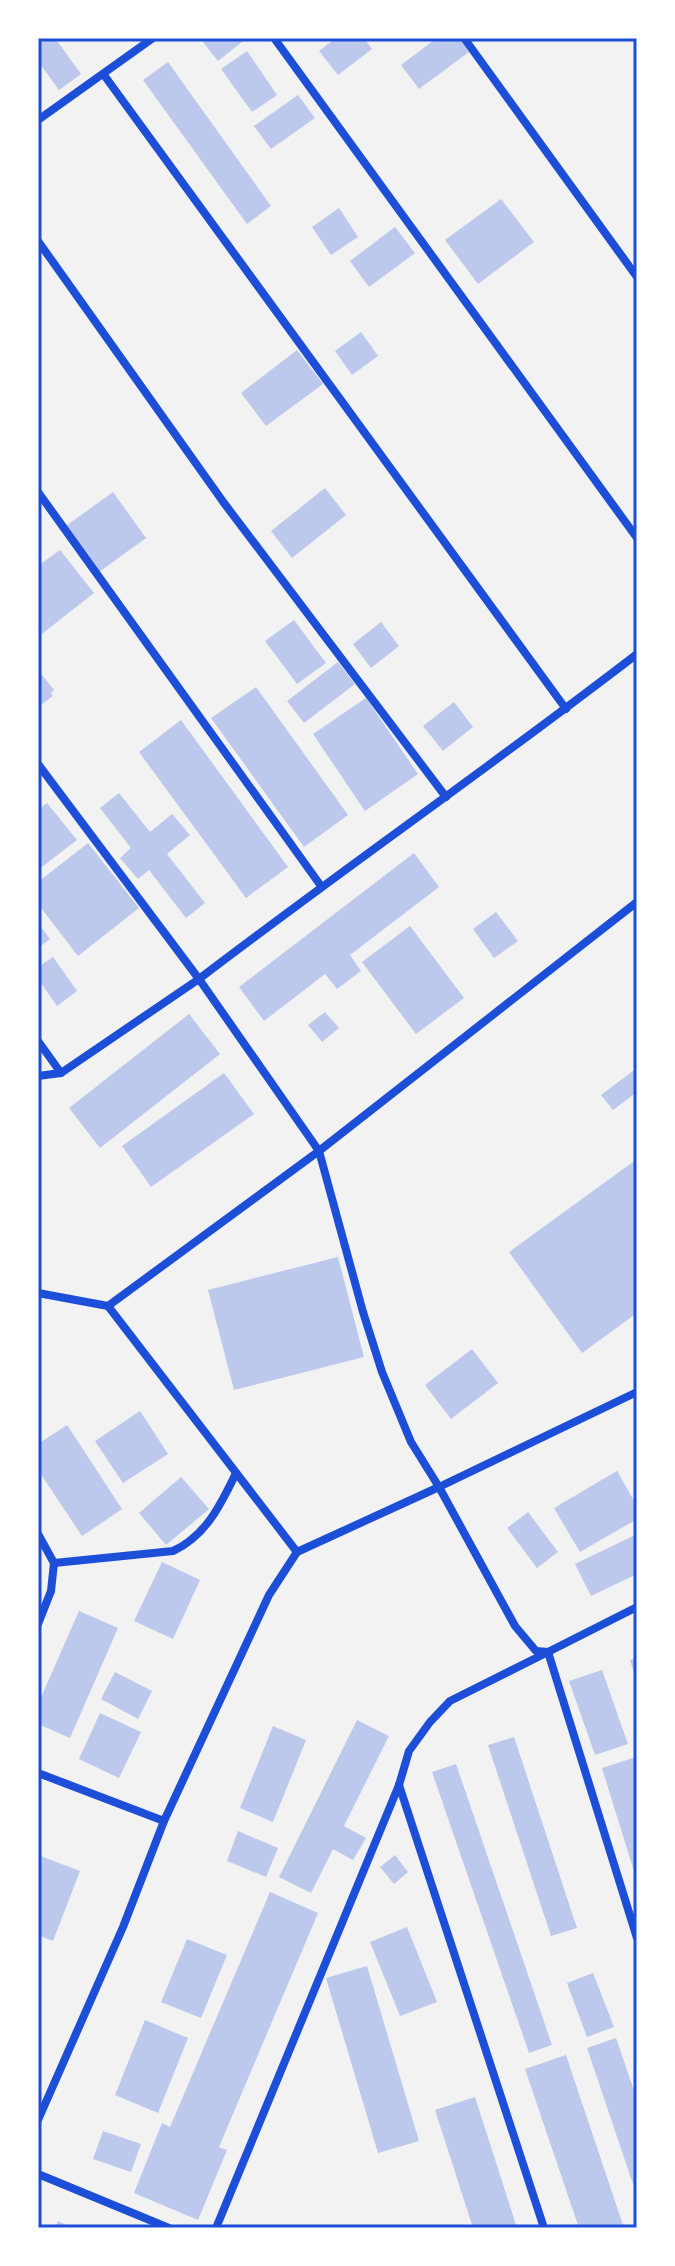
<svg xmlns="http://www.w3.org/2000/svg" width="675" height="2266" viewBox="0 0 675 2266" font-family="Jost,sans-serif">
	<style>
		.building { fill: #bdc9ec }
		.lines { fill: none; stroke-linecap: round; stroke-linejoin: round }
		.minor { stroke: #1d4ed8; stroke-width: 8 }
		.neatline { fill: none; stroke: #1d4ed8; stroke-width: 3 }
	</style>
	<rect width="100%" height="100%" fill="#f2f2f2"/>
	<g class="building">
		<polygon points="38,38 55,38 81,74 59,90 38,61"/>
		<polygon points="208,38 247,38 218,61 203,42"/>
		<polygon points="336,38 364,38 372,49 338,75 319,51"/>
		<polygon points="437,38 459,38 469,52 419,89 401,65"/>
		<polygon points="247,51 277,95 252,112 221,69"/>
		<polygon points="168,62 271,206 247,224 143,80"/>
		<polygon points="298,95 315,118 271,149 254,126"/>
		<polygon points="501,199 534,242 478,284 445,240"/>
		<polygon points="339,208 358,237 331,255 312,227"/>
		<polygon points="395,227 415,253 369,287 350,261"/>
		<polygon points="361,332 378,356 352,375 335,351"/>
		<polygon points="297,350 323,384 266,426 241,393"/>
		<polygon points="325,488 346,515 292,558 271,531"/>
		<polygon points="113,492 146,538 99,572 66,526"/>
		<polygon points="60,550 94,593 38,637 38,566"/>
		<polygon points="294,620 326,663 297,684 265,641"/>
		<polygon points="381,622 399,646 371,668 353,644"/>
		<polygon points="338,662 355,684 304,723 287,701"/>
		<polygon points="38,670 54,690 51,693 53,696 38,707"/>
		<polygon points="256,687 348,815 304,847 211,718"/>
		<polygon points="366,698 418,774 365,811 313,734"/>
		<polygon points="454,702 473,727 443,751 423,726"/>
		<polygon points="181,720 288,867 246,898 139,752"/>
		<polygon points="119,793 150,832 172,814 190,835 167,854 205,903 186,918 149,870 138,879 120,858 131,848 100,808"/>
		<polygon points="47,803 77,840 38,870 38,810"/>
		<polygon points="88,843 139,908 78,956 38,904 38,882"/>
		<polygon points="414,853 439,887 350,955 361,971 337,989 325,974 264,1021 239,987"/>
		<polygon points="496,912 518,941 494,958 473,929"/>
		<polygon points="38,923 50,939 38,948"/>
		<polygon points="410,926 464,998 416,1034 362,962"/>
		<polygon points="53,957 77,991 57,1006 38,979 38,967"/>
		<polygon points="325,1012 339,1028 322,1042 308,1025"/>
		<polygon points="189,1014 220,1054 100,1148 69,1108"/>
		<polygon points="637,1068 637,1092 613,1110 601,1095"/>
		<polygon points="224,1073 254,1114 151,1187 122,1146"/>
		<polygon points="637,1159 637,1313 582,1353 509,1252"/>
		<polygon points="338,1257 364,1357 234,1390 208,1290"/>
		<polygon points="472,1349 498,1383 451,1419 425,1385"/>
		<polygon points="140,1411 168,1454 123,1483 95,1441"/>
		<polygon points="67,1425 122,1509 82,1536 38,1470 38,1444"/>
		<polygon points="617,1471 637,1506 637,1519 580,1552 554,1508"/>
		<polygon points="181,1477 209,1509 166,1545 139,1513"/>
		<polygon points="528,1512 558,1552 537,1568 507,1528"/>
		<polygon points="637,1534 637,1574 591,1596 575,1564"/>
		<polygon points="162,1562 200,1580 173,1639 134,1621"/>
		<polygon points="79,1611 118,1628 70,1738 38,1724 38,1704"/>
		<polygon points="637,1658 637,1680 636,1680 630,1660"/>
		<polygon points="602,1670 628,1744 595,1755 569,1681"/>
		<polygon points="115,1672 152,1691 138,1719 101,1699"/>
		<polygon points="100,1713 141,1732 119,1778 79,1759"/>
		<polygon points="357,1720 389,1736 344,1826 366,1838 353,1860 333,1849 311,1893 279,1877"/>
		<polygon points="273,1726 306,1740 273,1822 240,1808"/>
		<polygon points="514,1737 577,1928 551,1936 488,1745"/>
		<polygon points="636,1757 637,1762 636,1878 602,1768"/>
		<polygon points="456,1764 552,2045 529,2053 432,1772"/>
		<polygon points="238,1831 278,1848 266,1877 227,1861"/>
		<polygon points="38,1855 80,1871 53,1941 38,1935"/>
		<polygon points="395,1855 408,1872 394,1884 380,1867"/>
		<polygon points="270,1892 318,1913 219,2147 227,2150 198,2220 134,2193 162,2123 170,2127"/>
		<polygon points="407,1927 437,2002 400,2016 370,1942"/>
		<polygon points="187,1939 227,1955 201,2018 161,2002"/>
		<polygon points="367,1966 419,2141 378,2153 326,1978"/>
		<polygon points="593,1973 614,2027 587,2037 567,1983"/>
		<polygon points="145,2020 188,2038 158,2113 115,2095"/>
		<polygon points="616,2038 637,2099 636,2193 587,2048"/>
		<polygon points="566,2055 624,2228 579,2228 525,2069"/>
		<polygon points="475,2097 517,2228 473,2228 435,2110"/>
		<polygon points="103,2131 141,2144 131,2172 93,2159"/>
		<polygon points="58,2221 73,2228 55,2228"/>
	</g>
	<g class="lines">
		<g class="minor">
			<polyline points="274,38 637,538"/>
			<polyline points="464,38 637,277"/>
			<polyline points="104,75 566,709"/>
			<polyline points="38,120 153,38"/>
			<polyline points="38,241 224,503 446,797"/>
			<polyline points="38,492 321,886"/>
			<path d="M637 654C493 765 343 869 199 979L319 1151 363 1312 382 1372 411 1442 439 1487 637 1392"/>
			<polyline points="38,764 199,979 61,1073 38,1076"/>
			<polyline points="38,1041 61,1073"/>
			<polyline points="38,1293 108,1306 297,1552 269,1595 164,1821 123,1927 38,2120"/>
			<polyline points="108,1306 319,1151 637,902"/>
			<polyline points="38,1534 54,1563 51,1591 38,1624"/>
			<polyline points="297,1552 439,1487 515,1626 536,1651 548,1652 637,1607"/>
			<path d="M54 1563 173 1551C206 1536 221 1504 236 1473"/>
			<polyline points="38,1773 164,1821"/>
			<polyline points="399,1785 544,2228"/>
			<polyline points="38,2174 169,2228"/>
			<polyline points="216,2228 399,1785 409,1751 430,1722 450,1701 548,1652 637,1938"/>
		</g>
	</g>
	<rect width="675" height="2266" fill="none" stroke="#ffffff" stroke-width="80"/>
	<rect x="40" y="40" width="595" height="2186" class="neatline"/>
</svg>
